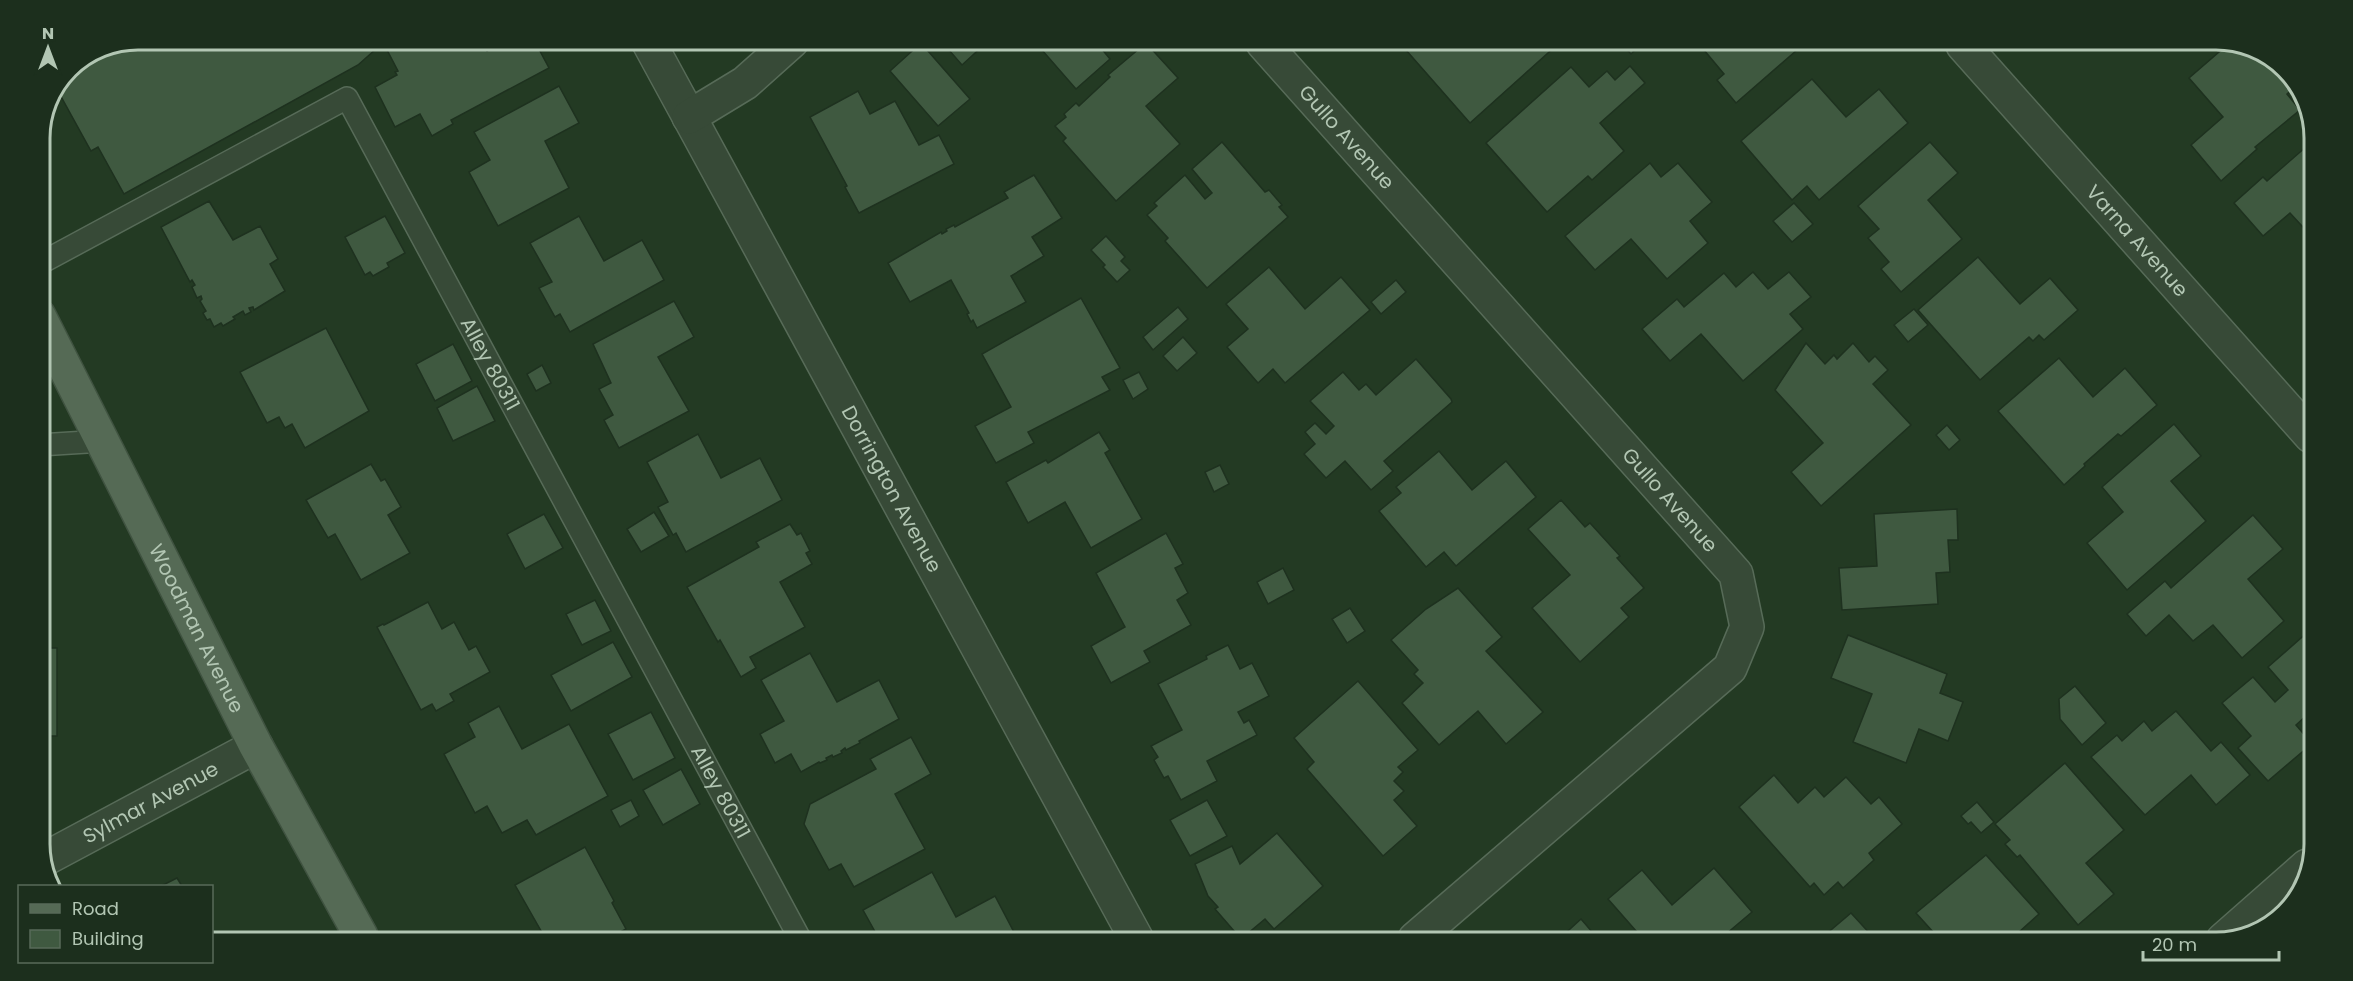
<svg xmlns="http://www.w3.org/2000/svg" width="2353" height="981" viewBox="0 0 2353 981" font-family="Poppins,sans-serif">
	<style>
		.building { fill: #3f5940; stroke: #1e311f; stroke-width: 1.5 }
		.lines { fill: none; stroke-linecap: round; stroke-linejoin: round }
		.lane-casing { stroke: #576b58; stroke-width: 24 }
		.street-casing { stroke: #576b58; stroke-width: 36 }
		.primary-casing { stroke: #405341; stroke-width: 36 }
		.lane { stroke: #374a37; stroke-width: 21 }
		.street { stroke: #374a37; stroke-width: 33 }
		.primary { stroke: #556a55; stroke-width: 33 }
		.labels { text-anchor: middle; stroke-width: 4.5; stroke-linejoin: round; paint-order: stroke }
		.street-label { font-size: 20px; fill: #b2c6b3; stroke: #1c2f1d }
		.rim { fill: none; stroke: #b2c6b3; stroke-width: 3 }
	</style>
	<rect width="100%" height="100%" fill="#233a23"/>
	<g class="building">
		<polygon points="138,39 386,40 358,65 124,194 98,147 91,151 58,91 64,88 61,83 66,72 91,58"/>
		<polygon points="397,40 481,40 487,51 507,40 534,40 549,68 451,120 453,124 432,136 420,114 395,127 375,87 397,75 395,72 398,71 385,46"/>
		<polygon points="942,42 987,42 962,65"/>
		<polygon points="1035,42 1096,42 1110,59 1076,89"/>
		<polygon points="921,43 970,99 938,126 890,71"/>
		<polygon points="1146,43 1178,78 1146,106 1180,144 1116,201 1063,141 1066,138 1055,126 1066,117 1064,114 1076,103 1079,106 1110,77 1108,75"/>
		<polygon points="1413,43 1558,44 1470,123 1406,50"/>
		<polygon points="1622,44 1641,44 1631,54"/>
		<polygon points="1710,44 1792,45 1797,50 1736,103 1717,80 1724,74 1704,50"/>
		<polygon points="2226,46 2253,46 2291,76 2297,86 2287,94 2300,110 2255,147 2257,149 2221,181 2191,145 2223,117 2189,78"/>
		<polygon points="1630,66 1645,83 1600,123 1624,151 1592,180 1588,176 1547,212 1486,143 1571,67 1589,87 1607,71 1615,80"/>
		<polygon points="1812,79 1846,117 1879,89 1908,123 1819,200 1807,186 1792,200 1741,141"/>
		<polygon points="559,86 579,123 545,141 569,188 498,226 469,172 490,160 474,132"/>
		<polygon points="858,91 870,114 895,101 919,145 939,135 954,164 859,213 845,187 847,186 810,117"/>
		<polygon points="1222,142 1265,192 1269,190 1282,205 1279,207 1288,217 1207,288 1165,241 1168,238 1147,215 1157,206 1154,203 1185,175 1205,199 1212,193 1192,169"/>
		<polygon points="1930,142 1958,173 1928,200 1962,239 1901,292 1881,269 1889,262 1868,238 1879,229 1858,206"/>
		<polygon points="2307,146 2314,154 2313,238 2290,213 2263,236 2234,203 2263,177 2267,181"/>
		<polygon points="1650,163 1661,177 1678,163 1712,202 1690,221 1708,243 1667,279 1631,239 1595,270 1565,236"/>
		<polygon points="1034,175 1062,218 1032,237 1044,256 1011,276 1026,302 977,328 973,320 971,322 967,314 969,313 951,280 910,302 888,263 941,232 942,234 947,231 946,229 954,225 955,227 1008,198 1004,192"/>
		<polygon points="209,201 233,240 260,226 278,259 270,264 285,291 254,310 253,307 249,308 251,312 245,315 243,311 233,317 235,319 223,326 221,323 214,327 210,319 207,320 203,313 206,311 200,301 202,299 201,296 197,298 192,287 195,285 192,280 190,282 161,227"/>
		<polygon points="1794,203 1813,224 1792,242 1773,221"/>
		<polygon points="385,216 405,253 387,263 389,267 373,276 370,272 365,275 345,237"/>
		<polygon points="579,216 604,261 642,240 664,280 570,332 560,314 555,317 539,288 552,282 530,243"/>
		<polygon points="1106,236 1125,257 1121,261 1130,270 1117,282 1103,267 1105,265 1091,250"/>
		<polygon points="1978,257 2020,304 2050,278 2078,310 2044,340 2039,335 2033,341 2029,337 1980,380 1918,310"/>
		<polygon points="1269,267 1305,309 1341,277 1370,310 1285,383 1273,369 1258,383 1227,347 1248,329 1226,304"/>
		<polygon points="1753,272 1768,289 1789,272 1811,297 1790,314 1803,329 1743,381 1701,334 1670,361 1642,329 1677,299 1684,307 1724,273 1736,287"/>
		<polygon points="1396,280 1406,292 1381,314 1371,302"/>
		<polygon points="1081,298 1120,368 1102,377 1110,390 1028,432 1034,443 996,463 975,426 1011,407 982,354"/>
		<polygon points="674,301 694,337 658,357 689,411 619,448 604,420 613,415 599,389 611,383 593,344"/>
		<polygon points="1178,307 1188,319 1153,350 1143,337"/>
		<polygon points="1914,309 1928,325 1908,342 1894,325"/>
		<polygon points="326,328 369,411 305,448 292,424 285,428 279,417 267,423 240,372"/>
		<polygon points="1183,337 1197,353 1177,371 1163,356"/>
		<polygon points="1806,343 1825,364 1834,355 1837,359 1853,343 1869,362 1875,356 1888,370 1873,384 1911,425 1821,506 1791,472 1823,443 1775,390"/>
		<polygon points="453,344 472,381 435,401 416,364"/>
		<polygon points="2059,358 2093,397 2125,368 2157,405 2121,436 2118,434 2084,464 2085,466 2064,485 1998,411"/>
		<polygon points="1416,359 1451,399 1452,402 1384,461 1393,471 1371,490 1345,461 1326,478 1304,454 1315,444 1305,432 1315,423 1326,434 1334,426 1310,401 1343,372 1359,390 1366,384 1376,395"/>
		<polygon points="542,365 551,383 536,391 527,374"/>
		<polygon points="1139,372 1148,389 1133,399 1123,380"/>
		<polygon points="477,386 495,421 453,441 437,408"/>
		<polygon points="2174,424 2201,456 2171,481 2206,521 2127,590 2087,543 2123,512 2102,487"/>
		<polygon points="1947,425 1960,440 1949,450 1936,435"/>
		<polygon points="1099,432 1110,450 1105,453 1142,519 1091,548 1065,502 1028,523 1006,482 1046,460 1048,463"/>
		<polygon points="698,434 721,478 760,458 782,500 686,552 676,533 673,535 658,507 668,502 647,462"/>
		<polygon points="1439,451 1472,490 1506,461 1536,497 1456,566 1444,552 1426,567 1379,511 1401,493 1396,487"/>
		<polygon points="371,464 381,481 385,479 401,507 388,515 410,553 361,580 335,534 328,538 306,500"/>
		<polygon points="1220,465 1229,484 1214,492 1205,472"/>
		<polygon points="1561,500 1585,527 1590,523 1620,556 1617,558 1644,588 1621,608 1629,617 1580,662 1532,608 1570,575 1528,529"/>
		<polygon points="1957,509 1958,540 1948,540 1950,572 1936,573 1938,604 1842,610 1839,568 1877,566 1874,514"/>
		<polygon points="654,512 669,536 641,552 627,529"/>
		<polygon points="544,514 563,548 525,569 507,534"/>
		<polygon points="2253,515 2283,549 2248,579 2284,621 2242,658 2213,625 2193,641 2169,615 2146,636 2127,614 2165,581 2171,588"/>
		<polygon points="790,524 797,535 801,533 810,551 806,553 812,564 780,582 805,627 750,657 756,668 741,677 720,640 718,642 687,587 759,547 756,542"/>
		<polygon points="1166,533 1183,564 1175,568 1188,593 1177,600 1191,625 1144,651 1150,662 1111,683 1091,646 1125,627 1096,573"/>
		<polygon points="1283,568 1294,590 1268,604 1257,582"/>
		<polygon points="1458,588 1502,637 1486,651 1543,712 1506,744 1478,711 1439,745 1402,703 1423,683 1414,674 1418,670 1391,640 1426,609"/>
		<polygon points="595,600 611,631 582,645 566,614"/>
		<polygon points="428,602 442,629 454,622 469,650 476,646 490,672 450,694 454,701 436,711 432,704 421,710 377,627 383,624 384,625"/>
		<polygon points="1350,608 1365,631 1347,643 1332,619"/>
		<polygon points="2309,631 2308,714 2296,725 2308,739 2308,747 2268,781 2238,748 2251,736 2222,703 2253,677 2275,702 2288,690 2268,667"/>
		<polygon points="1848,635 1947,674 1940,693 1963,702 1948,741 1919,729 1906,763 1853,742 1872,694 1831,678"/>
		<polygon points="613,642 632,677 571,711 551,675"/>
		<polygon points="1228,645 1240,669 1252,663 1269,696 1238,712 1244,723 1249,720 1257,735 1207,761 1217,781 1181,800 1168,776 1164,778 1154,760 1158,757 1151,746 1182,730 1158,684 1207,659 1206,656"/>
		<rect x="39" y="648" width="18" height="88"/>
		<polygon points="810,653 837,702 879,680 899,719 859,741 860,743 846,750 845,748 841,751 842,753 833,757 832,755 826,758 827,760 820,763 819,762 801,772 791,754 775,763 760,734 784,721 761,680"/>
		<polygon points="1358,681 1418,750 1398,767 1403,772 1394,781 1404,791 1394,800 1417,826 1383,856 1307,769 1314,762 1294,738"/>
		<polygon points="2075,686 2106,723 2082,745 2060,719 2059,699"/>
		<polygon points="499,706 522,749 569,724 608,796 536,835 527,820 502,833 487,806 475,813 444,754 475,737 468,723"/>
		<polygon points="2176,711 2211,751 2221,742 2250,775 2216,805 2191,775 2145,815 2091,757 2117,735 2122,741 2144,721 2152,731"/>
		<polygon points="651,712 675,758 633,780 608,734"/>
		<polygon points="911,737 931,774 895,794 925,849 854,887 841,864 829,870 804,824 810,804 876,769 870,759"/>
		<polygon points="2065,763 2124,830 2086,863 2114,894 2078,925 2020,855 2017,857 2005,844 2010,840 1995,824"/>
		<polygon points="681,769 700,804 663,825 643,790"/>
		<polygon points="1774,775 1798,803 1815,787 1824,797 1846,777 1871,804 1879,797 1902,824 1869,853 1874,860 1843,888 1838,882 1824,895 1814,883 1810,887 1739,807"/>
		<polygon points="631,800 639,816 620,827 611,810"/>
		<polygon points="1207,800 1227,836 1190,856 1170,820"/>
		<polygon points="1977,802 1994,822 1981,833 1971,822 1968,824 1961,816"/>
		<polygon points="1277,833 1323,886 1274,929 1265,919 1241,939 1215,909 1218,907 1208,896 1195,864 1232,846 1240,864"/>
		<polygon points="585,847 614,901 612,903 626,929 613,936 544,936 515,885"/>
		<polygon points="1986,855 2039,914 2009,941 1937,941 1932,935 1934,933 1916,913"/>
		<polygon points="1714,868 1752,912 1726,934 1731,940 1644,940 1608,899 1642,870 1672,905"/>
		<polygon points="932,872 956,917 995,896 1017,938 878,937 863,910"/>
		<polygon points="177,878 182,886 161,886"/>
		<polygon points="1851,913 1873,937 1869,941 1818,941"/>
		<polygon points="1581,919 1599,940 1558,940"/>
	</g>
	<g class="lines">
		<g class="lane-casing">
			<g id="lane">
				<path id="s1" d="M39 264 347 98 799 937"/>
				<polyline points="39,445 103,441"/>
			</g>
		</g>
		<g class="street-casing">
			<g id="street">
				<path id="s2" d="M648 41 1136 938"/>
				<path id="s3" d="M1263 43 1736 574 1747 627 1730 668 1415 939"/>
				<path id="s4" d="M1963 45 2311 436"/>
				<polyline points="689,117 745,83 792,41"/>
				<path id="s5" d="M43 860 256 746"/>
				<polyline points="2223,940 2307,866"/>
			</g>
		</g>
		<g class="primary-casing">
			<g id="primary">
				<path id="s6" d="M39 316 256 746 361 936"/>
			</g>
		</g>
		<use href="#lane" class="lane"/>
		<use href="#street" class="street"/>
		<use href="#primary" class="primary"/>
	</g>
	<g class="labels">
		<g class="street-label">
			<text dy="7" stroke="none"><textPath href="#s3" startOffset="126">Gullo Avenue</textPath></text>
			<text dy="7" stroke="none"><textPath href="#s4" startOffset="262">Varna Avenue</textPath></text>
			<text dy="7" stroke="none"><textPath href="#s1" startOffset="652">Alley 80311</textPath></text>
			<text dy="7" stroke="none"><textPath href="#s2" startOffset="510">Dorrington Avenue</textPath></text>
			<text dy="7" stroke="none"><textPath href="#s3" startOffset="612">Gullo Avenue</textPath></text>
			<text dy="7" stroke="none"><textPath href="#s6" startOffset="350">Woodman Avenue</textPath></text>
			<text dy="7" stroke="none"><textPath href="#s1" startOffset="1138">Alley 80311</textPath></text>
			<text dy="7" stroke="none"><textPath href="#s5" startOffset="122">Sylmar Avenue</textPath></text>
		</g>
	</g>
	<path d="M0 0H2353V981H0ZM138 50H2216A88 88 0 0 1 2304 138V844A88 88 0 0 1 2216 932H138A88 88 0 0 1 50 844V138A88 88 0 0 1 138 50Z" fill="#1c2f1d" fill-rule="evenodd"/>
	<path class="rim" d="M138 50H2216A88 88 0 0 1 2304 138V844A88 88 0 0 1 2216 932H138A88 88 0 0 1 50 844V138A88 88 0 0 1 138 50Z"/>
	<rect x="18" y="885" width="195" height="78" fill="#1c2f1d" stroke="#586b59" stroke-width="1.5"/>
	<rect x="30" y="904" width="30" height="9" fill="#556a55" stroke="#586b59" stroke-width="1.5"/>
	<text x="72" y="915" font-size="18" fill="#b2c6b3">Road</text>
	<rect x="30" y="930" width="30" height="18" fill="#3f5940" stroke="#586b59" stroke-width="1.5"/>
	<text x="72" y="945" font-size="18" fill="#b2c6b3">Building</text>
	<g transform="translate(48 48)" stroke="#1c2f1d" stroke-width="4.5" paint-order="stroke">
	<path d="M0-4.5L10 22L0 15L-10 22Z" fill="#b2c6b3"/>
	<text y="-9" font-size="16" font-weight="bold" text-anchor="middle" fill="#b2c6b3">N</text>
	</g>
	<path d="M2143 951v9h136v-9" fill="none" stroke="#b2c6b3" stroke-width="3"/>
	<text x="2152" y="951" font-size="18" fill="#b2c6b3" stroke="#1c2f1d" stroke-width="4.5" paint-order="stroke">20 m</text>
</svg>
